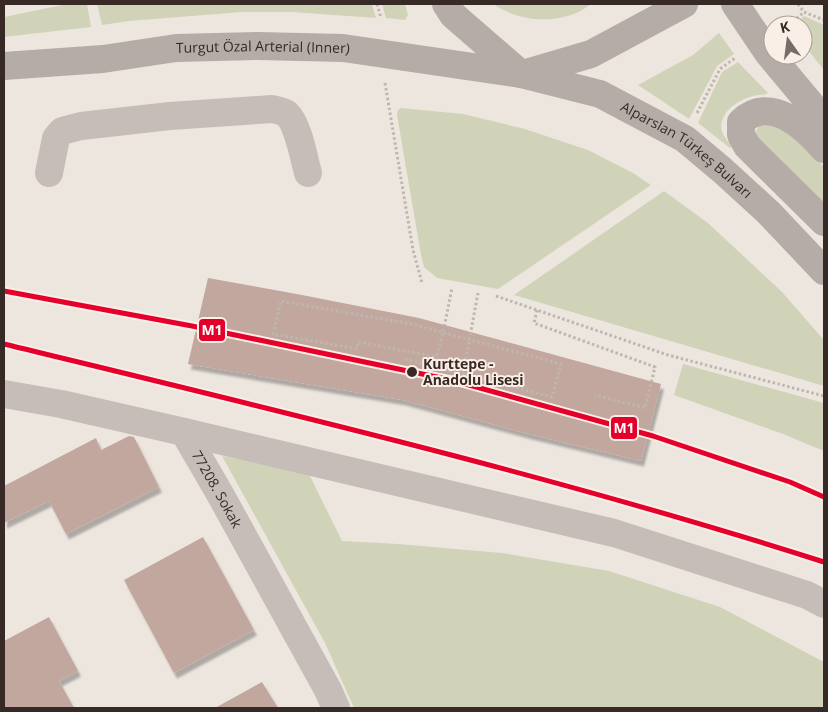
<svg xmlns="http://www.w3.org/2000/svg" width="828" height="712" viewBox="0 0 828 712" font-family="'Open Sans',sans-serif">
	<style>
		.green { fill: #d0d3b8 }
		.building { fill: #c2a79f; filter: url(#shadow) }
		.lines { fill: none; stroke-linecap: round; stroke-linejoin: round }
		.path { stroke: #bfb6b0; stroke-width: 3; stroke-dasharray: 2.5 2.5; stroke-linecap: butt }
		.minor { stroke: #c6bdb8; stroke-width: 28 }
		.major { stroke: #b5aca7; stroke-width: 28 }
		.metro-1-casing { stroke: #faefe6; stroke-width: 9 }
		.metro-1 { stroke: #e4002b; stroke-width: 5 }
		.stop-dot { fill: #372a26; stroke: #faefe6; stroke-width: 2 }
		.labels { text-anchor: middle; stroke-width: 4; stroke-linejoin: round; paint-order: stroke }
		.street-label { font-size: 14px; fill: #372a26; stroke: #faefe6 }
		.stop-label { font-size: 14px; font-weight: bold; fill: #372a26; stroke: #faefe6; text-anchor: start }
		.line-badge { stroke: #faefe6; stroke-width: 2 }
		.badge-label { font-size: 14px; text-anchor: middle; font-weight: bold; fill: #fff }
	</style>
	<defs>
		<filter id="shadow"><feDropShadow dx="3" dy="5.5" stdDeviation="1" flood-color="#0004"/></filter>
	</defs>
	<rect width="100%" height="100%" fill="#ede6df"/>
	<g class="green">
		<polygon points="67,4 87,4 91,27 4,37 4,17"/>
		<polygon points="97,4 372,4 376,18 292,12 242,12 129,21 102,25"/>
		<polygon points="382,4 405,4 408,15 405,20 386,18"/>
		<path d="M493 4H591C564 26 520 23 493 4Z"/>
		<polygon points="804,16 824,25 824,70 803,44 803,25 794,25"/>
		<polygon points="719,33 734,54 717,66 689,119 638,85 693,55"/>
		<path d="M738 62 768 93C763 96 758 94 753 96 737 100 715 115 723 134 725 138 729 143 732 147L730 148 698 123 722 72Z"/>
		<polygon points="401,108 463,114 525,129 588,150 633,173 651,185 498,289 437,278 424,267 421,255 397,115 398,110"/>
		<path d="M768 123C793 129 807 149 824 167V208L756 140 755 133 759 126Z"/>
		<polygon points="664,191 708,223 782,292 824,340 824,386 514,295"/>
		<polygon points="683,364 824,403 824,451 783,434 674,395"/>
		<polygon points="222,456 308,472 342,541 398,544 502,553 609,571 720,607 824,662 824,708 354,708 325,643"/>
	</g>
	<g class="building">
		<polygon points="208,278 302,295 419,318 661,384 641,461 529,434 403,400 188,364"/>
		<polygon points="129,436 134,437 159,487 66,534 49,501 4,523 4,486 96,438 101,450"/>
		<polygon points="203,537 254,630 174,673 124,580"/>
		<polygon points="49,617 78,671 59,681 74,708 4,708 4,641"/>
		<polygon points="262,682 278,708 215,708"/>
	</g>
	<g class="lines">
		<g class="path">
			<polyline points="377,4 381,18"/>
			<polyline points="798,4 804,12 824,20"/>
			<polyline points="789,25 804,12"/>
			<polyline points="385,83 413,250 422,283"/>
			<polyline points="697,113 720,69 735,58"/>
			<polyline points="496,296 668,355 824,396"/>
			<polyline points="537,310 534,323 655,367 645,408 595,395"/>
			<polyline points="405,359 552,397 561,364 411,324 281,301 273,334 357,349 358,342 437,357"/>
			<polyline points="434,365 443,333 452,288"/>
			<polyline points="463,374 478,293"/>
		</g>
		<g class="minor">
			<path d="M49 173 56 138 62 131 81 126 170 116 272 109C278 110 282 111 287 114 298 124 304 159 308 173"/>
			<path id="s1" d="M4 394 61 404 184 432 220 494 328 690 336 708"/>
			<polyline points="184,432 614,533 807,595 824,604"/>
		</g>
		<g class="major">
			<polyline points="446,4 453,15 521,74"/>
			<polyline points="735,4 768,53 824,120"/>
			<path id="s2" d="M4 66 103 59 176 48 258 46 343 48 521 74 600 94 685 139 722 170 768 212 824 271"/>
			<polyline points="523,74 591,54 684,4"/>
			<path d="M824 149C805 127 770 94 741 122V135L747 146 824 222"/>
		</g>
		<g class="metro-1-casing">
			<g id="metro-1">
				<polyline points="4,291 192,326 451,380 653,436 790,482 824,497"/>
				<path d="M4 344C279 411 555 476 824 562"/>
			</g>
		</g>
		<use href="#metro-1" class="metro-1"/>
	</g>
	<circle class="stop-dot" cx="412" cy="372" r="6"/>
	<g class="labels">
		<g class="street-label">
			<text dy="5" stroke="none"><textPath href="#s2" startOffset="260">Turgut Özal Arterial (Inner)</textPath></text>
			<text dy="5" stroke="none"><textPath href="#s2" startOffset="705">Alparslan Türkeş Bulvarı</textPath></text>
			<text dy="5" stroke="none"><textPath href="#s1" startOffset="250">77208. Sokak</textPath></text>
		</g>
		<g class="stop-label">
			<text x="423" y="369">Kurttepe -<tspan x="423" dy="16">Anadolu Lisesi</tspan></text>
		</g>
	</g>
	<g class="line-badge">
		<rect x="198" y="318" width="28" height="24" rx="5" fill="#e4002b"/>
		<rect x="610" y="416" width="28" height="24" rx="5" fill="#e4002b"/>
	</g>
	<g class="badge-label">
		<text x="212" y="335">M1</text>
		<text x="624" y="433">M1</text>
	</g>
	<rect width="828" height="712" fill="none" stroke="#372a26" stroke-width="10"/>
	<g transform="translate(788 40) rotate(346)"><circle r="24" fill="#faefe6" stroke="#aca099"/>
	<path d="M0-4L9 19L0 12L-9 19Z" fill="#776c67"/>
	<text y="-8" font-size="14" font-weight="bold" text-anchor="middle" fill="#372a26">K</text>
	</g>
</svg>
